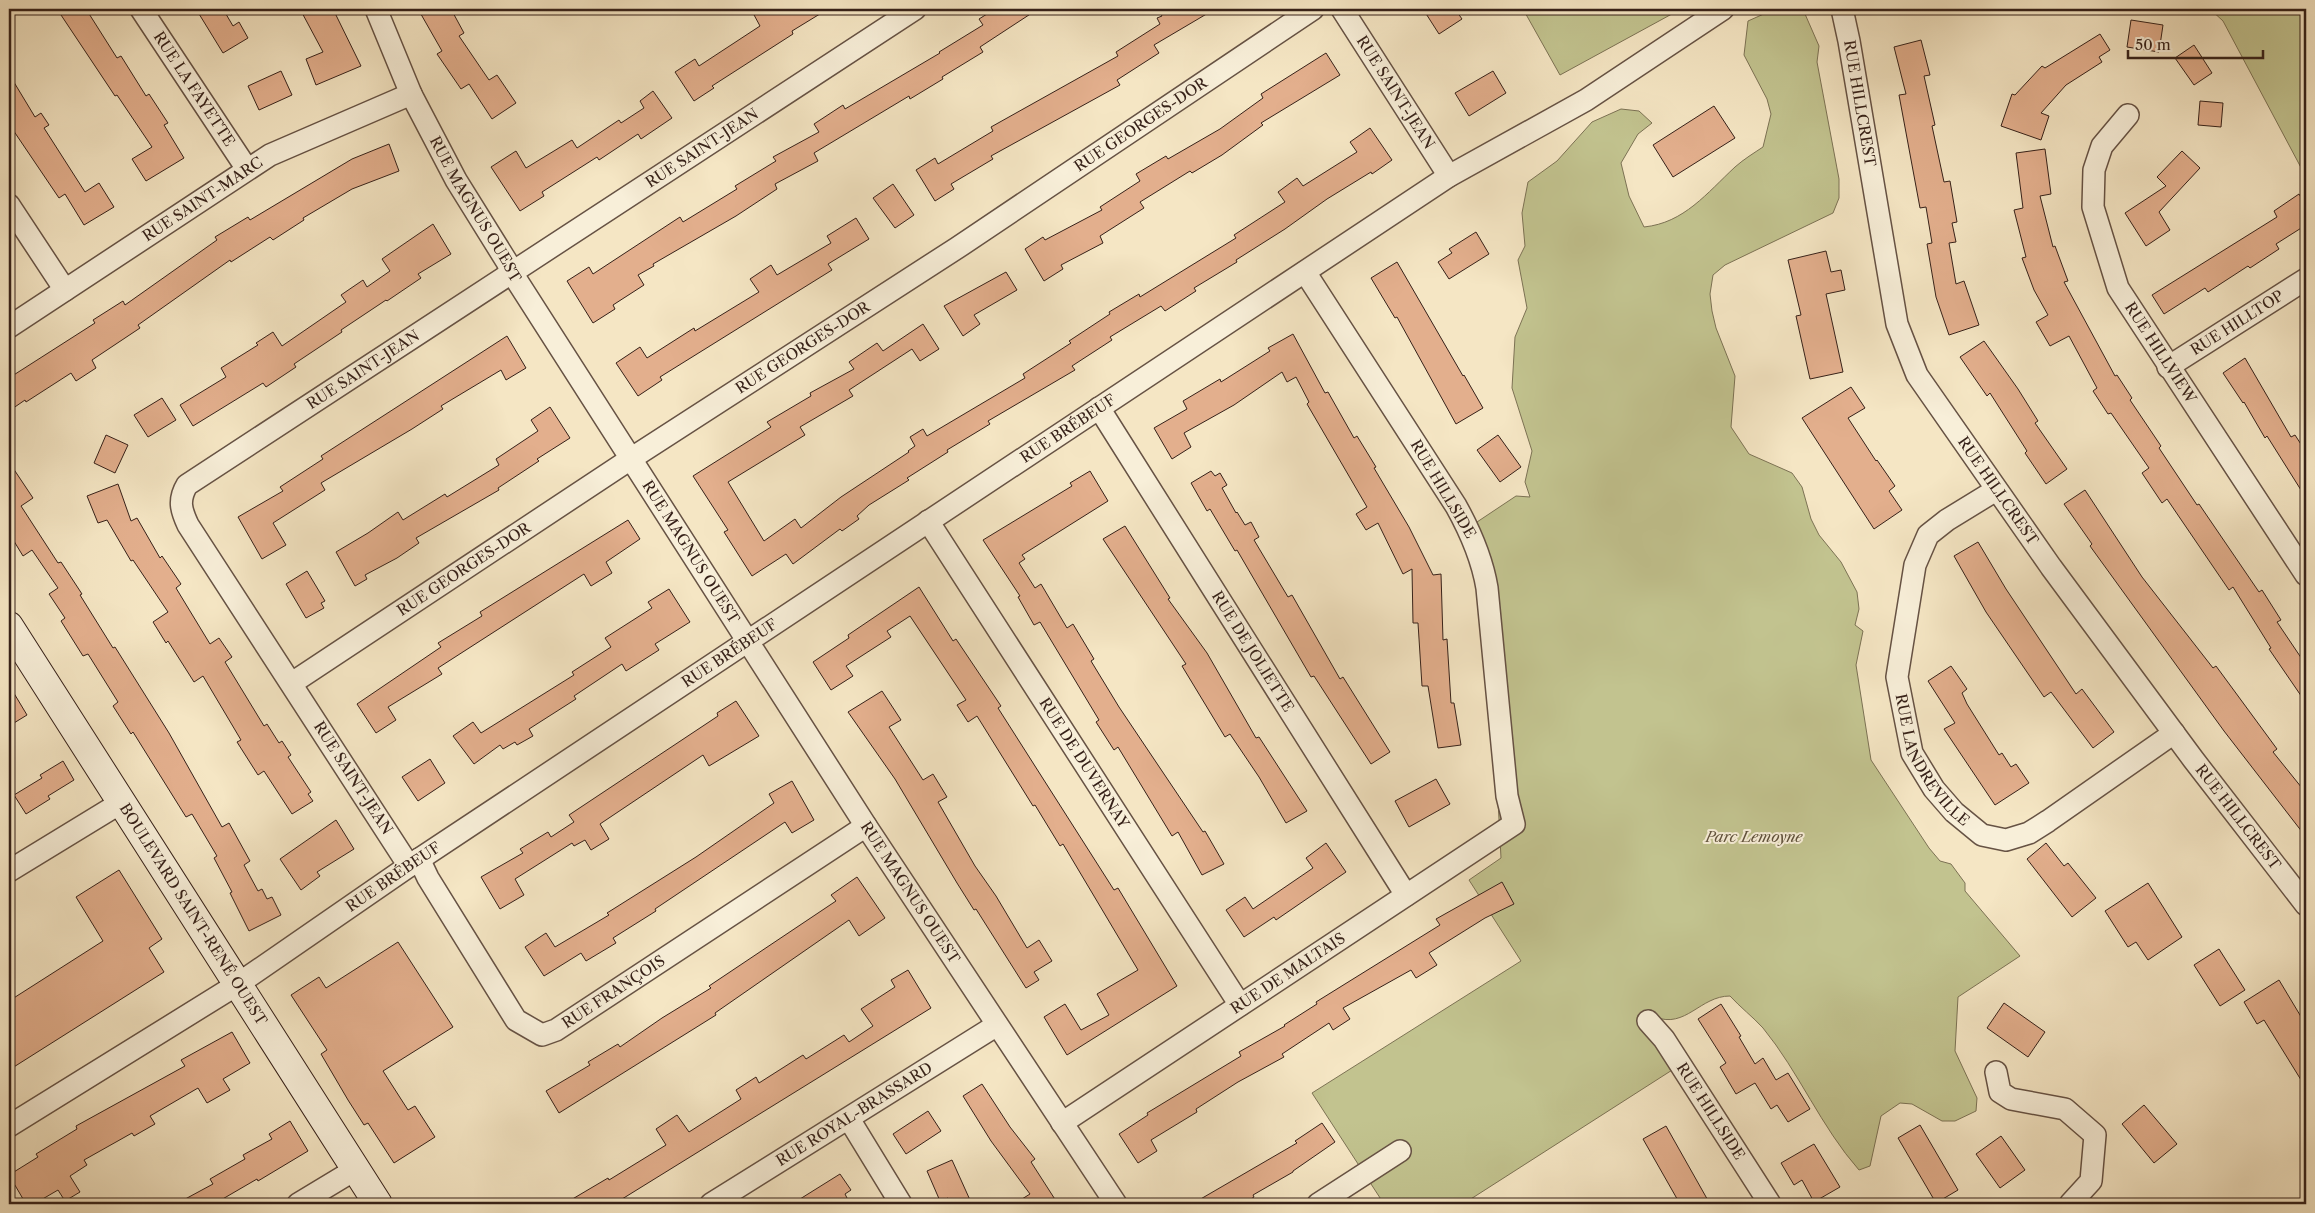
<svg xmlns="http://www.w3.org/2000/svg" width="2315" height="1213" viewBox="0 0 2315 1213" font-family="'Libre Caslon Text',serif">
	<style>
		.green { fill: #c2c38f; stroke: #7c7254 }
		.building { fill: #e3af8d; stroke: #362119 }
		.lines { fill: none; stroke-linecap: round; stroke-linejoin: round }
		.street-casing { stroke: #665244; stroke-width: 24 }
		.secondary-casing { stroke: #362119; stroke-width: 30 }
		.street { stroke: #f8efd9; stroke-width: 21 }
		.secondary { stroke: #f8efd9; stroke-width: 28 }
		.labels { text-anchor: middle; stroke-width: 4; stroke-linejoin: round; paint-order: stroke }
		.street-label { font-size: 15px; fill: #362119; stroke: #f8efd9 }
		.park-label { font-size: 15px; font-style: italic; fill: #60523c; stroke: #f8efd9 }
	</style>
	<rect width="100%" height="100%" fill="#f5e6c4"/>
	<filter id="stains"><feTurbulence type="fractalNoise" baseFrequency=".004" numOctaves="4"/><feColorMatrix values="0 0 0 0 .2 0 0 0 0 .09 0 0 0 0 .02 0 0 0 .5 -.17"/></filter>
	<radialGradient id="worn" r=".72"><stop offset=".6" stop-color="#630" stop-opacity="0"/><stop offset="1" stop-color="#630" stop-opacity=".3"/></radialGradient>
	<g class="green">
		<polygon points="1523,9 1681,9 1560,75"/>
		<path d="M1775 9H1799L1805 14 1819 46 1817 62 1839 179V198L1833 213 1725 265 1713 275 1710 294 1712 311 1716 328 1735 376 1731 427 1749 454 1792 473 1802 487 1811 519 1819 535 1841 562 1857 592 1859 609 1855 625 1863 631 1856 665 1871 760 1929 848 1940 861 1951 864 1965 883V891L2020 956 1958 997 1955 1051 1977 1098 1976 1111 1955 1121H1942L1912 1104 1900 1103 1881 1116 1870 1166 1859 1170C1821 1127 1799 1072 1763 1028 1753 1017 1740 1007 1730 996 1700 996 1686 1029 1655 1017L1680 1065 1463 1204H1384L1312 1093 1521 961 1469 880 1501 858 1487 588 1468 528 1516 496 1530 497 1525 482 1532 451 1512 388 1515 337 1527 308 1518 260 1525 246 1522 213 1528 182 1557 161 1592 122 1621 109 1639 111 1652 123 1638 134 1621 163 1629 196 1644 227C1684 223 1707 193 1735 167 1744 159 1754 153 1763 147L1771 114 1767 99 1744 55 1748 21Z"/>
		<polygon points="2210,9 2306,9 2306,177 2223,21"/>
	</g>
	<g class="building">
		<polygon points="57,9 86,9 117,58 121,56 146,96 149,94 168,123 164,125 184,158 146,181 132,159 152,147 117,95 115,96"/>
		<polygon points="196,9 223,9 233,26 239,22 248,38 223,53"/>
		<polygon points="300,9 333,9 361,66 316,85 306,59 323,52"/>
		<polygon points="418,9 451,9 464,33 459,36 489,80 497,75 516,103 492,119 469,84 461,89 437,54 442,51"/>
		<polygon points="760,9 828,9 792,31 793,34 712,86 714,88 694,101 675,72 695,59 699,66 760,26 753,13"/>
		<polygon points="995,9 1038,9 980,47 983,52 942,77 943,79 910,99 909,96 814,153 818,161 775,184 777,189 736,216 653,264 654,266 638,275 644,285 613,305 615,309 593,323 567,281 589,267 593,274 680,217 683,222 737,189 735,186 776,161 773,157 819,132 814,124 843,105 845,109 940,53 939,52 983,25 979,19"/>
		<polygon points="1158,9 1215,9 1154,45 1159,53 1117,80 1120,85 991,156 993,159 951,184 954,189 935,201 916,170 935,158 938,164 993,131 991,127 1118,56 1116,52 1160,24 1157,18 1162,16"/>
		<polygon points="1423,9 1455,9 1462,19 1439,34"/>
		<polygon points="2131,20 2163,25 2159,52 2127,47"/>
		<polygon points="2100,34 2110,50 2099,57 2102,62 2066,85 2041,113 2049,116 2041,140 2001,126 2012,94 2015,95 2042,66 2045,68"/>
		<polygon points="1921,40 1930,75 1924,76 1935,125 1932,126 1944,182 1950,181 1957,222 1952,223 1956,242 1949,243 1956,284 1964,281 1979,325 1949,335 1936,297 1927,244 1932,243 1926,207 1920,208 1899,95 1906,94 1894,47"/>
		<polygon points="2194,45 2212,73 2194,85 2175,58"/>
		<polygon points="1326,53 1340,75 1261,123 1263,125 1222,155 1192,173 1190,171 1140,202 1144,208 1100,236 1103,243 1061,265 1063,269 1044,281 1025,249 1043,237 1045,240 1102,210 1100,207 1140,181 1136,174 1166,156 1168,159 1220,129 1263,98 1261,94"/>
		<polygon points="281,71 292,95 259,110 248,86"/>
		<polygon points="1493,71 1506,93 1469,116 1455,93"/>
		<polygon points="9,74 35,117 41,113 49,125 44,128 85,192 99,183 114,207 84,225 65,194 59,198 9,124"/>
		<polygon points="653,91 672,118 641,139 638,134 599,160 597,157 542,192 544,196 520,211 491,167 516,151 526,168 572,140 577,148 619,120 621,123 644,108 640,101"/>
		<polygon points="2200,101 2223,103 2221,127 2198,125"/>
		<polygon points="1714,106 1735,138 1673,177 1653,145"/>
		<polygon points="1370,128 1392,160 1372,174 1371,172 1327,199 1285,229 1236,260 1237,262 1194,288 1196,291 1165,311 1161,306 1110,337 1112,340 1072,366 1075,370 988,421 990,424 947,450 948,452 907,478 909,480 869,505 857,516 859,519 842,531 840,529 793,564 786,554 752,576 724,532 728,530 693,476 771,427 767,422 811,396 810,393 854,369 849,362 877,343 883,351 923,324 939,349 920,361 912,349 849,390 853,396 800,427 805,435 728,482 764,541 795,519 801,528 841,497 909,452 908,451 915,446 910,437 923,429 927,436 1025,378 1023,374 1071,343 1069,341 1110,314 1109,312 1139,294 1140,297 1236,238 1234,235 1285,202 1278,192 1297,178 1303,186 1357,152 1350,142"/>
		<polygon points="389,144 399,171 352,189 303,218 304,220 273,240 270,237 231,262 230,260 138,325 140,328 92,360 96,368 76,381 71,373 26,402 25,400 9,411 9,378 95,323 93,320 123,301 125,305 217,240 215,237 248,217 250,220 352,159"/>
		<polygon points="2045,149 2051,194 2040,196 2053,247 2055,246 2068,281 2064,282 2115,376 2117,375 2132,398 2130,400 2161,446 2159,448 2197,505 2199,504 2259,592 2262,590 2281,620 2277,622 2306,665 2306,703 2269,649 2271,648 2233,587 2229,590 2167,499 2162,503 2142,473 2149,468 2111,413 2108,414 2093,391 2097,388 2069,336 2050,346 2036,322 2048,315 2034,290 2022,258 2026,257 2014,210 2023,208 2016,153"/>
		<polygon points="2182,151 2200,168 2159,212 2170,230 2146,246 2125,213 2166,186 2157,177"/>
		<polygon points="893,184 914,215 895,228 873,198"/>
		<polygon points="2299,194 2306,206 2306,225 2276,244 2279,249 2250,268 2248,266 2208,292 2205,288 2164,314 2152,295 2277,217 2274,211"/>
		<polygon points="856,218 869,239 828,264 832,270 660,377 662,380 638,396 616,363 640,347 647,358 694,328 695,331 759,292 750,279 771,265 777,275 831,243 827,236"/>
		<polygon points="433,224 451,254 418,274 421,278 387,301 386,300 341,330 342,332 294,364 296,367 266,387 263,383 193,426 180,405 226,377 221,368 258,345 256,343 273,332 282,346 346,302 341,295 363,280 367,287 390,271 382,259"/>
		<polygon points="1476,232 1489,254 1449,279 1438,262 1452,253 1449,249"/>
		<polygon points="1826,251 1831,272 1841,270 1845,290 1826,294 1843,372 1810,379 1796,316 1801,315 1788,260"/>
		<polygon points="1397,262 1463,376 1464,375 1483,408 1456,424 1397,317 1395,318 1371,278"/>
		<polygon points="1006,272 1017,290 974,315 980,324 963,336 944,306"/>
		<polygon points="1293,334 1325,393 1328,392 1354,438 1357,436 1376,467 1374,468 1409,527 1433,575 1441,574 1443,640 1447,639 1451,703 1454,703 1461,745 1438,748 1428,686 1422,686 1418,623 1413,623 1412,569 1403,574 1378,523 1366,530 1356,514 1367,507 1307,404 1309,402 1296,377 1287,382 1282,372 1234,405 1184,433 1191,447 1172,459 1154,428 1187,409 1183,401 1220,379 1221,382 1270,351 1268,348"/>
		<polygon points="507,336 526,368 506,380 501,370 441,406 443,409 412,429 321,483 325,490 273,523 286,545 262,559 238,517 283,491 280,487 323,459 321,456"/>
		<polygon points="1984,341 2018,389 2038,421 2035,423 2067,469 2046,484 2025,453 2027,451 1990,393 1987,396 1960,357"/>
		<polygon points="2245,358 2291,437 2295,435 2306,452 2306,498 2267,436 2265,438 2244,402 2243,403 2223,373"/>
		<polygon points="1851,387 1865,408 1848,418 1876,461 1877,460 1895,486 1889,491 1902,510 1874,529 1802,418"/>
		<polygon points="162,398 176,420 148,437 134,415"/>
		<polygon points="550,407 570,438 537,459 539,461 498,488 499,490 416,538 419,543 397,558 365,575 367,579 355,586 336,552 368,533 398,512 403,520 445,494 447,497 499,465 496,459 538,431 531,420"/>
		<polygon points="106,435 128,445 115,473 94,463"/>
		<polygon points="1498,435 1521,467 1500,482 1477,450"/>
		<polygon points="9,462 33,498 21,506 58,563 61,562 82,594 80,595 113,648 115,647 169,733 222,827 229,823 250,861 244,865 258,891 262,889 267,899 272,897 281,915 249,931 230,893 232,892 214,858 217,856 192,814 186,817 133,732 131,734 113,706 118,702 88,654 83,656 61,621 65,618 49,594 58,588 32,550 23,556 9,533"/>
		<polygon points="1090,471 1108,501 1022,555 1025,559 1019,563 1035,588 1041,584 1067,628 1073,624 1094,659 1091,661 1119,707 1203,832 1205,831 1224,864 1202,875 1178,832 1172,836 1118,747 1114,750 1096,722 1099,720 1040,622 1034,625 1018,597 1020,596 983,540 1072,486 1070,483"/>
		<polygon points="1211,471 1215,476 1220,473 1227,485 1222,488 1236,513 1237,512 1245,525 1251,522 1259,537 1254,540 1288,597 1292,595 1340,679 1343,677 1390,752 1371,764 1314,676 1311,677 1237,550 1235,551 1210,509 1207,511 1191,483"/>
		<polygon points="118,484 131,521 137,518 160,558 162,556 181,584 176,588 210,644 219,638 232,657 225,662 264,726 267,724 279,743 282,741 291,755 288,757 311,792 308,794 313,801 292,814 264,771 258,775 237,742 241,740 203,676 194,682 168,641 166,643 153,622 168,612 133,560 131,561 107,520 98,523 87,496"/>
		<polygon points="2085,490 2142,577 2213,668 2216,666 2277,749 2273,752 2306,793 2306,837 2224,731 2090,546 2092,544 2064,504"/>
		<polygon points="628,520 640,539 606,562 612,573 591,586 584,574 438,668 442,674 388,707 396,720 376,733 357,704 441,647 438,643 482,616 480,612"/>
		<polygon points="1125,526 1170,598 1168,599 1207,653 1256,738 1259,737 1307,811 1286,823 1259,777 1230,734 1225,737 1182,666 1186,664 1103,539"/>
		<polygon points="1978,542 2006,589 2076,694 2082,689 2114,732 2093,748 2051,692 2044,697 1986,612 1954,556"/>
		<polygon points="307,571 325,601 321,603 324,608 306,618 286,584"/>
		<polygon points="919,587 953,641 956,639 1001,706 998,708 1114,890 1118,888 1177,986 1067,1055 1044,1017 1065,1004 1081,1030 1109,1015 1097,994 1138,970 1063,844 1060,846 1035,805 1033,806 977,716 968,722 957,705 966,700 910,616 887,631 891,637 846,666 853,676 831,690 813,662 849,638 848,635"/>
		<polygon points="669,589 690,622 655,644 659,650 626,671 622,664 574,696 576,699 529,729 533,736 517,745 515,742 503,749 500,745 474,764 453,736 473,722 481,733 574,675 572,672 611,647 605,638 652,608 648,602"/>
		<polygon points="1951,666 1967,689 1962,693 1967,704 1999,755 2002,753 2011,767 2016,764 2029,783 1995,805 1944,729 1955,723 1928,681"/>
		<polygon points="9,685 27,715 9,726"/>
		<polygon points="882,691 901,720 889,727 923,780 933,774 947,797 938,802 975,866 996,896 1027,948 1039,940 1052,961 1034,972 1039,980 1026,988 976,909 974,910 957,883 895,779 848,712"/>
		<polygon points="736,701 759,736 709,766 703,755 600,824 609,839 591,850 585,840 574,846 572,843 515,879 524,895 500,909 481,877 523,853 520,849 548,832 551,837 574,822 569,815 718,716 717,713"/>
		<polygon points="430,759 445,783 418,801 402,777"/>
		<polygon points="63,761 74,780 48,796 50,799 26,814 14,795 42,778 40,775"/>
		<polygon points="1436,779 1450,804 1409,827 1395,801"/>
		<polygon points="792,781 814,820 792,833 785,822 655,909 656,911 613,938 616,943 586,961 581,953 544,976 525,947 546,933 555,947 609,915 607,913 696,857 774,803 769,794"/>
		<polygon points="336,820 354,849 317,872 320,876 301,890 280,859"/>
		<polygon points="1326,843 1346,872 1276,920 1274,917 1244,937 1226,910 1245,897 1253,909 1313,868 1306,858"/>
		<polygon points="2046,843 2064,866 2068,863 2096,898 2072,917 2027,859"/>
		<polygon points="119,870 162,939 149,948 164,972 9,1070 9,1001 103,941 76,897"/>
		<polygon points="857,877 885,918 859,936 849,920 715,1013 716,1015 559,1113 546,1091 590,1065 588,1062 618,1044 620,1047 662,1018 711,988 709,986 836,901 831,895"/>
		<polygon points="1502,882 1514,904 1485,918 1429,953 1437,965 1416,978 1411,970 1343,1008 1350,1019 1333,1030 1329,1023 1282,1054 1284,1057 1238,1082 1196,1109 1197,1112 1151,1140 1157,1151 1138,1163 1119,1134 1148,1115 1147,1113 1241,1056 1239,1052 1285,1026 1284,1025 1317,1004 1316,1002 1440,925 1436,919"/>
		<polygon points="2148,883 2182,937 2148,960 2136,942 2128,947 2105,911"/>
		<polygon points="398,942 453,1027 383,1071 408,1110 415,1106 435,1137 394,1163 368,1123 364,1125 348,1100 321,1054 327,1050 291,995 319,977 326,988"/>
		<polygon points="2219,949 2245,990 2220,1006 2194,965"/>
		<polygon points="908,970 931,1008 614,1204 564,1204 608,1178 609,1180 666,1145 656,1129 677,1115 689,1132 741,1099 736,1090 756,1077 759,1083 803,1055 806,1059 844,1035 849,1042 873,1026 861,1009 895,987 891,980"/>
		<polygon points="2279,980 2306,1025 2306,1088 2264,1020 2257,1024 2244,1002"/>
		<polygon points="2004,1003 2045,1032 2028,1057 1987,1028"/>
		<polygon points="1721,1004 1741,1036 1739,1037 1755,1064 1763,1058 1776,1080 1788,1073 1810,1109 1788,1122 1777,1105 1771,1109 1755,1083 1736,1094 1720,1067 1726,1063 1698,1019"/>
		<polygon points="232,1032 250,1063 223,1079 230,1090 207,1103 198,1088 150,1116 155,1124 134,1136 132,1133 84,1160 87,1165 70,1176 80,1192 65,1201 58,1190 34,1204 26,1204 9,1175 38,1157 36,1154 77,1129 76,1126 185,1066 181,1060"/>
		<polygon points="982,1084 1010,1127 1035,1159 1031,1162 1058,1204 1014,1204 1030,1194 991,1141 963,1096"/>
		<polygon points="2144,1105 2177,1144 2154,1163 2122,1124"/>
		<polygon points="928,1111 941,1131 906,1154 893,1134"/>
		<polygon points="290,1121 308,1151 258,1181 257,1179 214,1204 176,1204 213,1184 210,1179 245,1159 243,1155 272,1139 269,1134"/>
		<polygon points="1322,1123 1335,1142 1293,1171 1293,1172 1253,1195 1254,1197 1243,1204 1192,1204 1297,1143 1295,1141"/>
		<polygon points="1920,1125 1958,1190 1936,1203 1898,1138"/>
		<polygon points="1666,1126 1710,1204 1680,1204 1643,1139"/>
		<polygon points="2001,1136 2025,1170 2000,1188 1976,1154"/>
		<polygon points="1814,1144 1840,1187 1814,1202 1802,1180 1794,1185 1781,1163"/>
		<polygon points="952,1160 970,1200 961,1204 951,1204 948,1198 940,1201 927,1171"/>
		<polygon points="840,1174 851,1190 845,1194 850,1204 792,1204"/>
	</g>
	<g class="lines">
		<g class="street-casing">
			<g id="street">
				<path id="s1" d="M141 9 247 169"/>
				<path id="s2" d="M376 9 411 94 456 180 507 262 512 273 866 826 1116 1204"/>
				<path id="s3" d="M1342 9 1449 176"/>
				<path id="s4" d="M1842 9 1849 41 1897 324 1917 375 2051 567 2193 759 2306 905"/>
				<path id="s5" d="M2128 115 2102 146 2094 170 2093 207 2118 288 2306 575"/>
				<polyline points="9,205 65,290"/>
				<path id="s6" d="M9 327 270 155 411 94"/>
				<path id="s7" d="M2168 367 2306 279"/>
				<path id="s8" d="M1099 408 1406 895"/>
				<path id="s9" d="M1996 490 1947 520 1928 535 1915 565 1897 677 1912 753 1934 789 1954 812 1982 835 2006 840 2029 833 2048 821 2174 733"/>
				<path id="s10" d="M928 521 1240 1005"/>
				<path id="s11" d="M292 683 632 458 957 248 1313 9"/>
				<path id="s12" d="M419 859 428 878 516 1020 542 1035 556 1030 866 826"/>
				<path id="s13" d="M409 866 188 525C181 510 178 500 187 485L915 9"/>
				<polyline points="9,871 122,802"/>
				<path id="s14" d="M1648 1021 1664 1039 1770 1204"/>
				<polyline points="1996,1072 2000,1092 2011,1099 2065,1109 2095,1135 2091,1181 2070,1204"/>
				<polyline points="849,1119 901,1204"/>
				<path id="s15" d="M1062 1123 1514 824 1507 796 1487 588C1482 558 1471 533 1456 506L1305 272"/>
				<path id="s16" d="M9 1126 238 984 409 866 1449 176 1586 100 1723 9"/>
				<polyline points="298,1204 356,1169"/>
				<path id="s17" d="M711 1204 997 1025"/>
				<polyline points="1318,1204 1400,1151"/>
			</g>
		</g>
		<g class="secondary-casing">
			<g id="secondary">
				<path id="s18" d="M9 626 378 1204"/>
			</g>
		</g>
		<use href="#street" class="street"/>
		<use href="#secondary" class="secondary"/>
	</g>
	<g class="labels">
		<g class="street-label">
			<text dy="5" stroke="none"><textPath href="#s1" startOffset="96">RUE LA FAYETTE</textPath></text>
			<text dy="5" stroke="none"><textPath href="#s3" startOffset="99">RUE SAINT-JEAN</textPath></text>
			<text dy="5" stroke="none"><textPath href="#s4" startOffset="96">RUE HILLCREST</textPath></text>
			<text dy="5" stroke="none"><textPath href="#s11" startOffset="1016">RUE GEORGES-DOR</textPath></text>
			<text dy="5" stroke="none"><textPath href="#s13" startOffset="1064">RUE SAINT-JEAN</textPath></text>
			<text dy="5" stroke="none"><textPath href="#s6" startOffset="232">RUE SAINT-MARC</textPath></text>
			<text dy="5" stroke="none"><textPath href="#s2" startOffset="224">RUE MAGNUS OUEST</textPath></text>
			<text dy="5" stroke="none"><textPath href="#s7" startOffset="82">RUE HILLTOP</textPath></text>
			<text dy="5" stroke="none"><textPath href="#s11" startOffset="611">RUE GEORGES-DOR</textPath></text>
			<text dy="5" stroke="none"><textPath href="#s5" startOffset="265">RUE HILLVIEW</textPath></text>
			<text dy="5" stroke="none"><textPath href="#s13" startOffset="659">RUE SAINT-JEAN</textPath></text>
			<text dy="5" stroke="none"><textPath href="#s16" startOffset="1268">RUE BRÉBEUF</textPath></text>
			<text transform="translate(1443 489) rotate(59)" y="5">RUE HILLSIDE</text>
			<text dy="5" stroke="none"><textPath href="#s4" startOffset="516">RUE HILLCREST</textPath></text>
			<text dy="5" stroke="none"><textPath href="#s2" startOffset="629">RUE MAGNUS OUEST</textPath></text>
			<text dy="5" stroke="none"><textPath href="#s11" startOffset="206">RUE GEORGES-DOR</textPath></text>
			<text dy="5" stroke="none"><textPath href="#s8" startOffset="288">RUE DE JOLIETTE</textPath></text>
			<text dy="5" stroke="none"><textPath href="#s16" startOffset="862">RUE BRÉBEUF</textPath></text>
			<text dy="5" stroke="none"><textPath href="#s9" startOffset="320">RUE LANDREVILLE</textPath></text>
			<text dy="5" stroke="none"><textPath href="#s10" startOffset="288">RUE DE DUVERNAY</textPath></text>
			<text transform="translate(353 778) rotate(57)" y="5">RUE SAINT-JEAN</text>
			<text dy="5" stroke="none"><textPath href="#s4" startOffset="921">RUE HILLCREST</textPath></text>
			<text dy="5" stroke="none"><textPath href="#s16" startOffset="458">RUE BRÉBEUF</textPath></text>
			<text dy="5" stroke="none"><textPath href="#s2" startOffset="1034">RUE MAGNUS OUEST</textPath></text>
			<text dy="5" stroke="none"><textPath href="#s18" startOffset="342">BOULEVARD SAINT-RENÉ OUEST</textPath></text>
			<text dy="5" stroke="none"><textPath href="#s15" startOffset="271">RUE DE MALTAIS</textPath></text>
			<text dy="5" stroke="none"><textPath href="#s12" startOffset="302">RUE FRANÇOIS</textPath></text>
			<text dy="5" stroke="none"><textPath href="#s14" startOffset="110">RUE HILLSIDE</textPath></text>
			<text dy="5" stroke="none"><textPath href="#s17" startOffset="169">RUE ROYAL-BRASSARD</textPath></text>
		</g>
		<g class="park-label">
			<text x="1754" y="842">Parc Lemoyne</text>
		</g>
	</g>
	<rect width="2315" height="1213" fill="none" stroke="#f5e6c4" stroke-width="30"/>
	<rect x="10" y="10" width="2295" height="1193" fill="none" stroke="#362119" stroke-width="2.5"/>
	<rect x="15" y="15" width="2285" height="1183" fill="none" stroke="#362119"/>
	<path d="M2128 50v8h135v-8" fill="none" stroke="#362119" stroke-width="2.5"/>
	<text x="2135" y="50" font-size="15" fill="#362119" stroke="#f8efd9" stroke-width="4" paint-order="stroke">50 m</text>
	<rect width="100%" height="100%" filter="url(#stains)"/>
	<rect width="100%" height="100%" fill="url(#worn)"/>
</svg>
